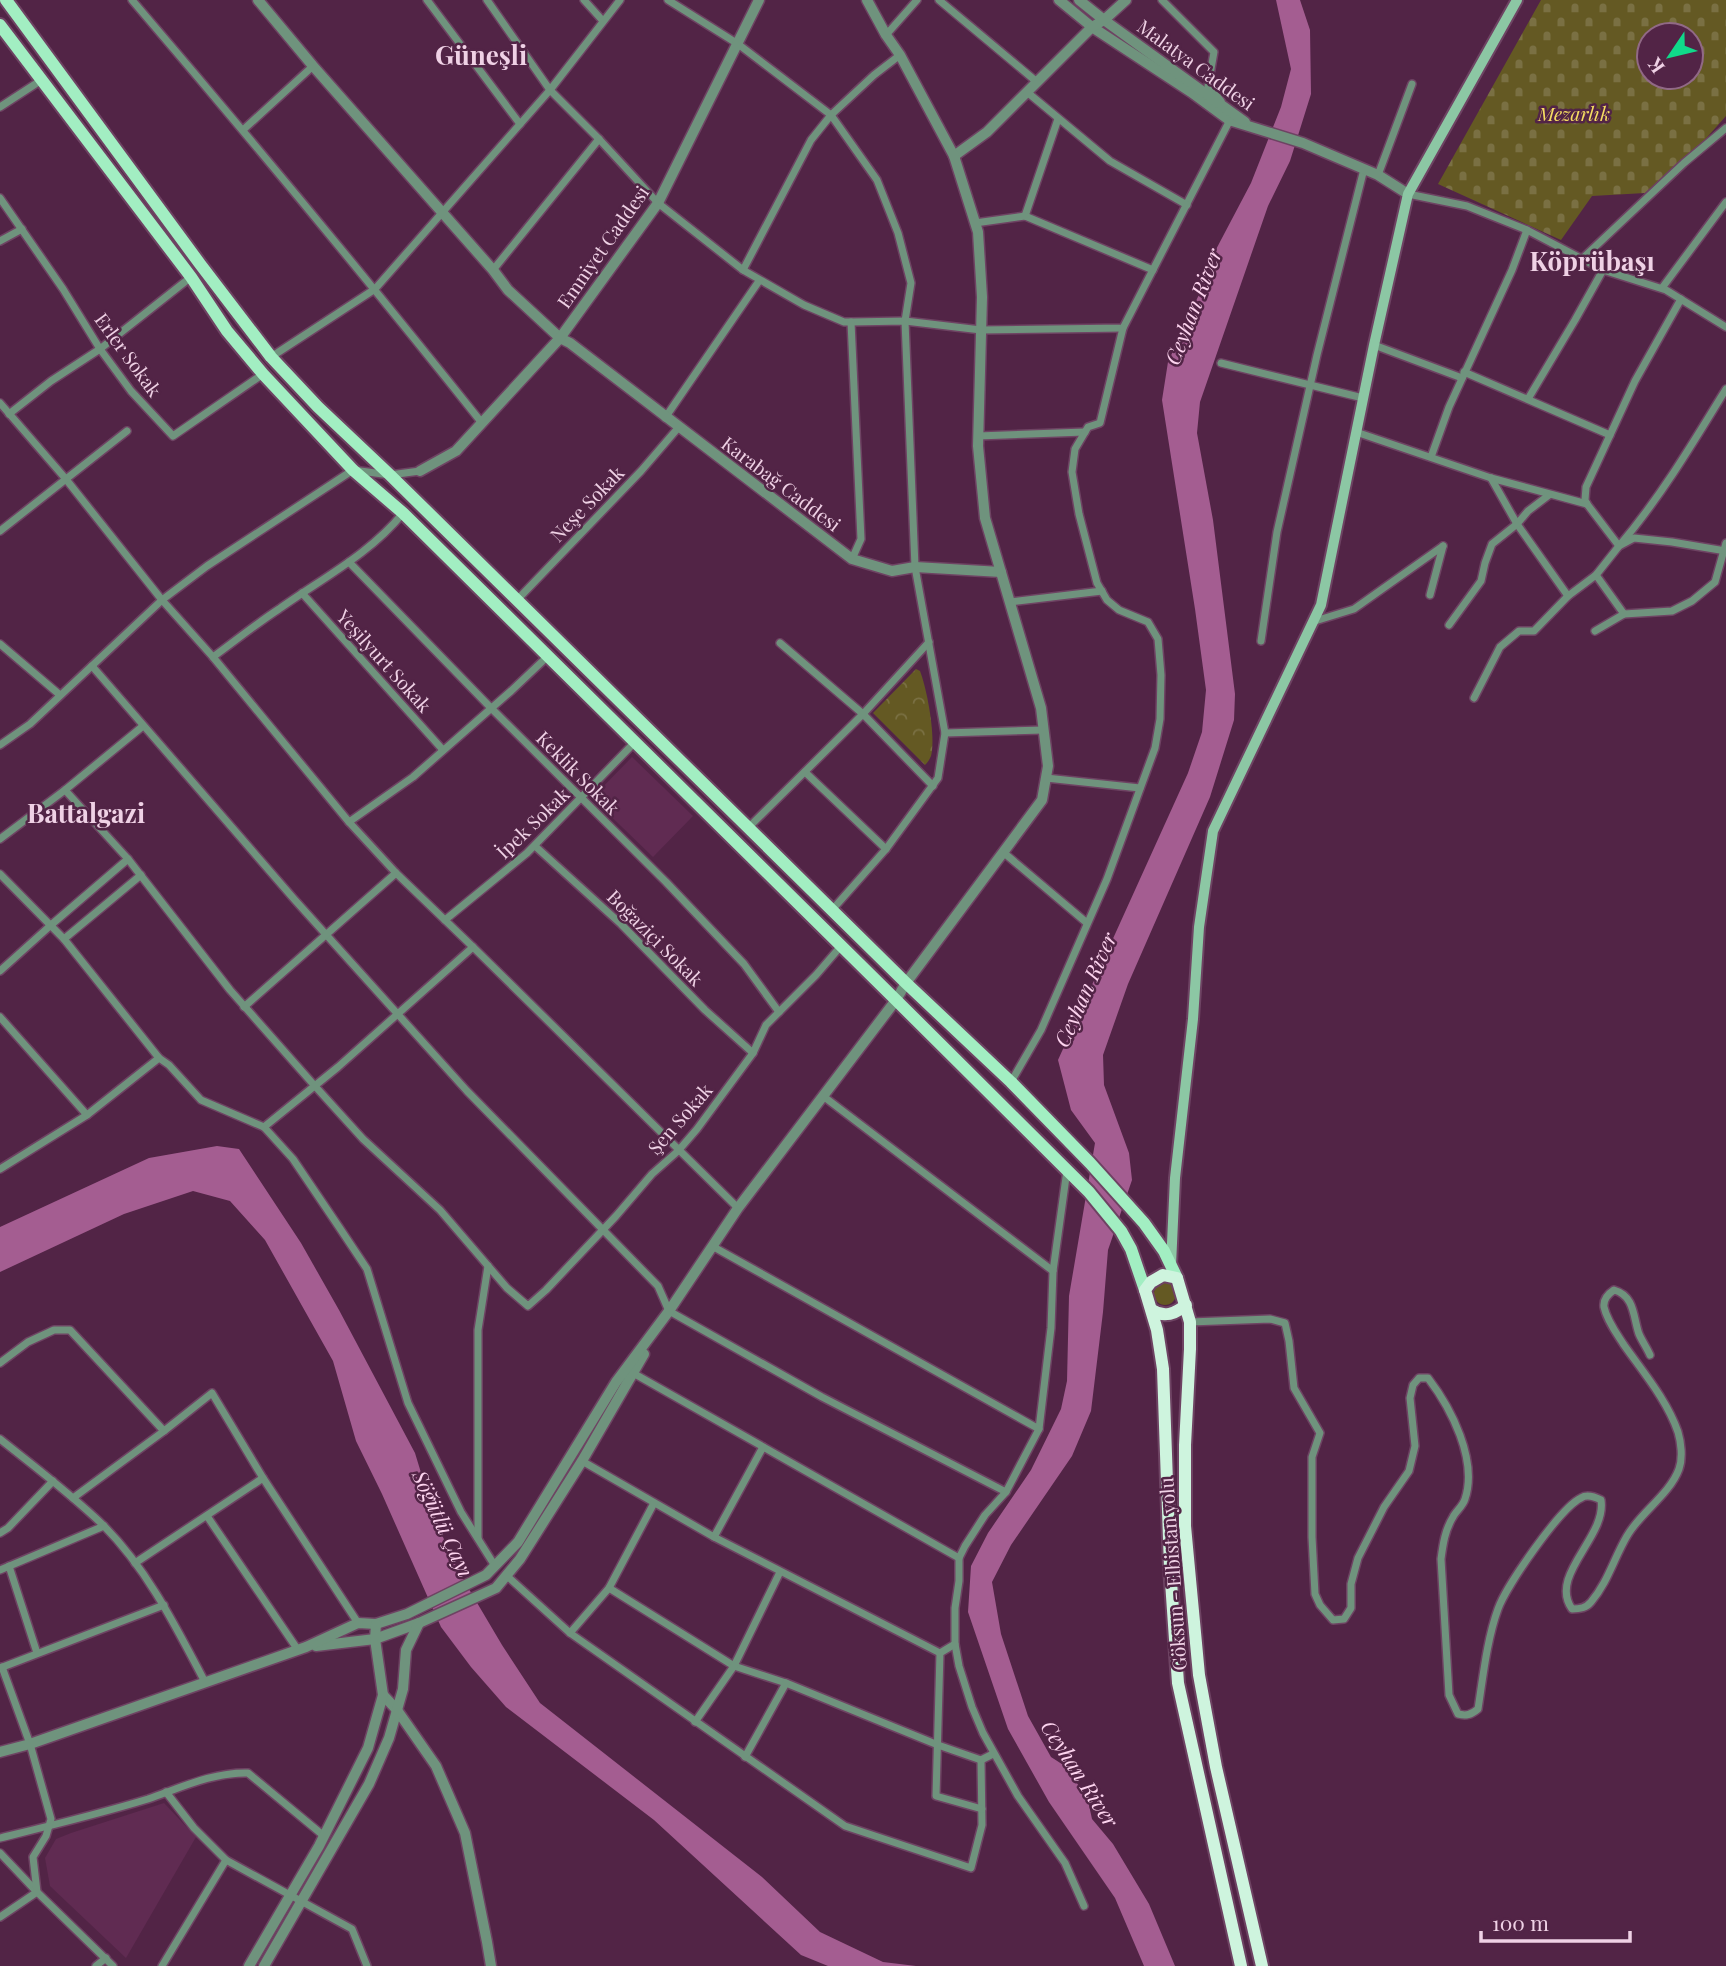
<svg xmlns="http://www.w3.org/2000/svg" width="1726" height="1966" viewBox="0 0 1726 1966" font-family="'Playfair Display',serif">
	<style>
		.built { fill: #602b52 }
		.grass { fill: #645923 }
		.forest { fill: url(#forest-crowns) }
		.cemetery { fill: url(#cemetery-stones); fill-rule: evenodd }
		.water { fill: #a45d91 }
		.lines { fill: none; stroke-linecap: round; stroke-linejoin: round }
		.minor-casing { stroke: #6e4363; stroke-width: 10 }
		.tertiary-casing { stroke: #6e4363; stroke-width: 13 }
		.secondary-casing { stroke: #6e4363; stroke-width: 14 }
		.primary-casing { stroke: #6e4363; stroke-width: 16 }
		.trunk-casing { stroke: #6e4363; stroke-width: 16 }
		.minor { stroke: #6f937d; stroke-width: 7 }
		.tertiary { stroke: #6f937d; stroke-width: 10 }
		.secondary { stroke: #8cc7a4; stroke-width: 10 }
		.primary { stroke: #a2eec2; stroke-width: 12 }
		.trunk { stroke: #cef4de; stroke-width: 12 }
		.labels { text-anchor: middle; stroke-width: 5; stroke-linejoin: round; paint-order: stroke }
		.street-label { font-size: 19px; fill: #efd1e5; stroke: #522446 }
		.park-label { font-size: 19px; font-style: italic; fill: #f6de61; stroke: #522446 }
		.water-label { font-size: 21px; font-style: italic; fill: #fdd4ef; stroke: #522446 }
		.district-label { font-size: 26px; font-weight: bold; fill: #efd1e5; stroke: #522446 }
	</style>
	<defs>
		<pattern id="forest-crowns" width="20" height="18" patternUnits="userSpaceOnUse" patternTransform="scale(1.75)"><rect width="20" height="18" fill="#645923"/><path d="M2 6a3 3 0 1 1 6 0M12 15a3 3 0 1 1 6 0" fill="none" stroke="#7a7043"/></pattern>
		<pattern id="cemetery-stones" width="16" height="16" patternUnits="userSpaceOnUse" patternTransform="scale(1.75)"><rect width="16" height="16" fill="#645923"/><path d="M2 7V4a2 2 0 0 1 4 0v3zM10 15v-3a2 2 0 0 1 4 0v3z" fill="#7a7043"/></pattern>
	</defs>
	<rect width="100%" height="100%" fill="#522446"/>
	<g class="built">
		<polygon points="632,757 693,816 653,857 592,798"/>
		<polygon points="164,1803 196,1837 126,1958 50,1886 45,1858 56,1839 71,1833"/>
	</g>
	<circle class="grass" cx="1165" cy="1294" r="11"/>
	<path class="forest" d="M916 669 920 671C927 689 936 737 931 756 929 760 928 762 925 765L873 713Z"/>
	<path class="cemetery" d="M1541 0H1726V116L1701 144 1645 193 1592 196 1561 240 1438 184ZM1649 35H1691V77H1649Z"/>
	<g class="water">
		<polygon points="1276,0 1300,0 1310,30 1311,94 1290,161 1268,206 1200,402 1197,433 1213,520 1235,694 1234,720 1210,797 1128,984 1103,1055 1104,1085 1129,1153 1132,1180 1108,1250 1103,1312 1091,1411 1072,1456 1011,1545 992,1582 1001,1634 1028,1716 1051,1757 1068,1768 1072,1777 1087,1796 1092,1819 1113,1844 1149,1904 1175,1966 1144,1966 1115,1898 1049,1802 1008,1729 968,1612 971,1566 988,1533 1031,1470 1061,1409 1067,1381 1069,1296 1095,1143 1071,1110 1058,1060 1188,773 1202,732 1206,690 1195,609 1162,400 1168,362 1202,288 1212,257 1251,183 1281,107 1291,69"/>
		<polygon points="217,1146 239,1149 301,1243 339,1310 415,1453 436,1522 460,1574 502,1645 540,1703 762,1877 820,1932 883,1962 916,1966 828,1966 801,1955 654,1820 506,1707 471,1667 441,1627 382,1494 356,1441 333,1361 265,1240 230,1201 193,1191 124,1214 0,1272 0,1227 149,1158"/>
	</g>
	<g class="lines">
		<g class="minor-casing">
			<g id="minor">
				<path d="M132 0C251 139 368 280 482 423"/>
				<polyline points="427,0 520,124"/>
				<polyline points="487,0 550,90 599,139 658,203 743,270 804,305 844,322 851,322 905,321 981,330 1123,328 1231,118"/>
				<polyline points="584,0 603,21"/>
				<polyline points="668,0 738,44 831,115 877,180 898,233 911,283 905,321 915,567 945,733 938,778 886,849 832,910"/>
				<polyline points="939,0 1037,82"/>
				<polyline points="1162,0 1214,52 1208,86 1221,101"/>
				<polyline points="886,35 917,0"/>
				<polyline points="1027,92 1110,161 1187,205"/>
				<polyline points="0,107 40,81"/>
				<polyline points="243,130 313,66"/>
				<polyline points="1378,175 1412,84"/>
				<polyline points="1408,194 1467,206 1527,230 1603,270 1666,290 1726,327"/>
				<polyline points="0,198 63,289 100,349 131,391 173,436 263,374"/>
				<polyline points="1025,216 1058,119"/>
				<polyline points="975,223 1025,216 1153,270"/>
				<polyline points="0,241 22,229"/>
				<polyline points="1582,259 1684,163 1726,128"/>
				<polyline points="493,270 599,139"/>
				<polyline points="743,270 811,140 831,115 874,75 900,55"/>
				<polyline points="1662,288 1726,202"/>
				<path d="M1681 299 1635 381 1586 487 1585 500 1587 504 1619 546C1660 498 1693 443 1726 389"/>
				<polyline points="851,322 861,539 852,559"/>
				<polyline points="1374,345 1462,378"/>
				<polyline points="271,357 375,289 550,90 620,0"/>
				<polyline points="1221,363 1363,398"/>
				<polyline points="1464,372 1610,435"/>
				<polyline points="1528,399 1575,320 1603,270"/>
				<polyline points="0,403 65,478 162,600 213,657 349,822 396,873 473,947 738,1208"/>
				<polyline points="9,414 51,381 100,349 191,277"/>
				<polyline points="665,418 759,281"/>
				<polyline points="1356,432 1491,478 1587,504"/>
				<polyline points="978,436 1085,432"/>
				<polyline points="1431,457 1449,407 1512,270 1527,230"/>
				<polyline points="1491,478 1517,524 1568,596"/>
				<polyline points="0,531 127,431"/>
				<polyline points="349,562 491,708 666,882 744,964 779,1012"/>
				<polyline points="1596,575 1624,614"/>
				<polyline points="302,593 443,750"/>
				<polyline points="1430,595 1443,546"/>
				<polyline points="517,600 641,471 678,428"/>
				<polyline points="1010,602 1102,591"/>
				<polyline points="1315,621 1354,609 1443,546"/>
				<polyline points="1449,625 1481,581 1485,563 1492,544 1517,524 1528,511 1549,495"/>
				<polyline points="1595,631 1624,614 1672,611 1692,601 1715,582 1726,543"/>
				<polyline points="1261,641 1277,532 1317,355 1364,169"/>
				<polyline points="780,643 863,714 933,786"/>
				<polyline points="0,644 60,695"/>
				<path d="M213 657C235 641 256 624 279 609 321 579 370 554 403 513"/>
				<polyline points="92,666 294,899 467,1091 658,1286 669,1311 822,1397 1006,1492"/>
				<polyline points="1474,698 1500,647 1519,631 1534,631 1568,596 1596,575 1619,546 1634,538 1672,542 1726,551"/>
				<polyline points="945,733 1043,730"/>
				<polyline points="0,745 30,724 162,600 207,566 353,470 390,475 420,471"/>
				<polyline points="805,772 886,849"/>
				<polyline points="1046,778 1140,788"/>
				<polyline points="65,790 128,859 230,990 314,1085 363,1139 440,1210 507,1288 528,1306 546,1290 616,1216 652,1174 678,1151 697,1129 753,1053 766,1025 816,975 841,946"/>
				<polyline points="349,822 413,777 511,691 548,656"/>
				<polyline points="748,828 863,714 929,642"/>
				<polyline points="0,839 65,790 143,726"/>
				<polyline points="535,846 621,924 705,1010 753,1053"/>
				<polyline points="1003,852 1087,923"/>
				<polyline points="0,874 64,939 159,1058 169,1065 201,1100 264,1127 293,1159 339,1227 367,1269 408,1403 461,1512 495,1566"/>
				<polyline points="445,920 527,853 635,742"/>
				<polyline points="64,939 141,875"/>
				<polyline points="0,971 51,925 128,859"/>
				<polyline points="244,1007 396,873"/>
				<polyline points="0,1017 87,1115"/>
				<polyline points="1011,1082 1041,1030 1107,879 1155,748 1160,719 1161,675 1158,639 1148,622 1119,610 1107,600 1097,583 1079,514 1072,472 1075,449 1088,427 1100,423 1123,328"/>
				<polyline points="823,1096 1053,1271"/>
				<polyline points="264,1127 338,1067 473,947"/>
				<polyline points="0,1169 87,1115 159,1058"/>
				<polyline points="1067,1170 1053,1271 1051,1328 1039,1429 1006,1492 985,1515 965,1546 959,1558 959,1581 955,1608 955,1644 959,1666 972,1707 983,1733 1018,1796 1065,1863 1084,1906"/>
				<polyline points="712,1246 1039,1429"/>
				<path d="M1190 1322 1270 1319 1285 1323 1289 1341 1294 1388 1320 1433 1312 1457V1537L1315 1594 1320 1605 1333 1620 1344 1619 1351 1608V1584L1358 1558 1384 1507 1409 1471 1415 1446 1410 1398 1413 1385 1419 1378H1428C1451 1408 1478 1460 1465 1499 1463 1506 1456 1511 1453 1517 1445 1530 1443 1544 1441 1559L1449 1695 1458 1714C1466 1716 1471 1715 1478 1709 1483 1677 1487 1639 1498 1609 1506 1586 1560 1508 1581 1498 1587 1494 1595 1497 1601 1500 1607 1537 1548 1575 1572 1609 1580 1609 1586 1608 1591 1602 1608 1582 1614 1558 1627 1536 1640 1513 1670 1494 1679 1469 1683 1458 1681 1442 1678 1432 1667 1400 1643 1372 1624 1345 1617 1334 1607 1321 1604 1307 1603 1299 1608 1294 1614 1290 1635 1296 1633 1317 1639 1334 1642 1341 1647 1348 1650 1355"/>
				<polyline points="0,1363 28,1342 54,1330 70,1330 164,1431"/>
				<polyline points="633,1373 959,1558"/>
				<path d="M0 1439C35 1467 71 1494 103 1525 148 1570 176 1627 205 1682"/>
				<polyline points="582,1461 714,1537 940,1653"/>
				<polyline points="73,1498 164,1431 212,1393 263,1478 358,1623"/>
				<polyline points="207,1516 298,1650"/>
				<polyline points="0,1533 8,1528 53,1481"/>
				<polyline points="714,1537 763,1447"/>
				<polyline points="478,1538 478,1330 488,1266"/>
				<polyline points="135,1563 263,1478"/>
				<polyline points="9,1566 37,1653"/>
				<polyline points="0,1570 104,1526"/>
				<polyline points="506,1575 570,1633 845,1826 971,1868 982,1825 981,1760"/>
				<polyline points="609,1588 734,1666 786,1683 938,1745 981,1760 993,1754"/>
				<polyline points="570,1633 609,1588 654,1503"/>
				<polyline points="955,1644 940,1653 936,1796 982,1809"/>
				<polyline points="0,1668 164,1605"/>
				<polyline points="695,1722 734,1666 780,1572"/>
				<polyline points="745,1757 786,1683"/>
				<polyline points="166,1792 194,1828 226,1860 352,1929 367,1966"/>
				<path d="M0 1838C49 1826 99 1814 148 1799 180 1788 213 1772 248 1773L324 1836"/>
				<polyline points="0,1853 37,1892 113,1966"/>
				<polyline points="0,1917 37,1892 33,1857 46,1836 51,1819 30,1744 2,1667"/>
				<polyline points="96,1966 106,1958"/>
				<polyline points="162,1966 226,1860"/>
			</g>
		</g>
		<g class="tertiary-casing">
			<g id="tertiary">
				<polyline points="258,0 313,66 493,270 508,290 560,338 570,343 852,559 892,571 915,567 1001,572"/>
				<polyline points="1059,0 1092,27 1191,92 1229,120 1303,143 1378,175 1408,194"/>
				<polyline points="1079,0 1104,20 1245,122"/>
				<polyline points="954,156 987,132 1092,27 1104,20 1126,0"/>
				<polyline points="420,471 456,451 560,338 658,203 759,0"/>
				<polyline points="316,1646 375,1639 419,1623 496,1588 520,1559 582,1461 644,1354"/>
				<polyline points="383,1695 397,1710 436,1766 465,1833 487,1942 491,1966"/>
				<polyline points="0,1752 30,1744 306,1647 358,1623 376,1624 407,1614 486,1575 518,1542 616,1382 669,1311 738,1208 896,1000 906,983 1042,800 1048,766 1041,708 985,518 978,446 982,297 978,232 954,156 900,55 886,35 867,0"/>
				<polyline points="249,1966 319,1846 368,1748 383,1695 375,1639 376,1624"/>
				<polyline points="264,1966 369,1784 389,1738 403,1689 406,1650 419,1623"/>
			</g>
		</g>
		<g class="secondary-casing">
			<polyline id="secondary" points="1171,1265 1175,1178 1193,1019 1199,927 1213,831 1321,605 1374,345 1408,194 1517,0"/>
		</g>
		<g class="primary-casing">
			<g id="primary">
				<polyline points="6,0 200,264 271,357 318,407 390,475 906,983 1011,1082 1090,1163 1144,1223 1164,1251 1177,1278"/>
				<polyline points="0,25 191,277 227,331 263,374 353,470 403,513 896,1000 1089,1192 1121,1231 1131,1249 1145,1290"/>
			</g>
		</g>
		<g class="trunk-casing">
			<g id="trunk">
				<path d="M1152 1310C1164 1318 1175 1314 1186 1305"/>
				<polyline points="1241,1966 1178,1683 1170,1567 1163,1369 1157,1330 1145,1290 1151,1282 1163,1275 1177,1278 1190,1322 1190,1349 1185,1445 1185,1526 1199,1675 1216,1767 1262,1966"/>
			</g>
		</g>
		<use href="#minor" class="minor"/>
		<use href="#tertiary" class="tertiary"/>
		<use href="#secondary" class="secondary"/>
		<use href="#primary" class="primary"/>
		<use href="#trunk" class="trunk"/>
	</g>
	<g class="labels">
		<g class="street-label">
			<text transform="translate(1196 65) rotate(36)" y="7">Malatya Caddesi</text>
			<text transform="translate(603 247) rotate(-55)" y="7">Emniyet Caddesi</text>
			<text transform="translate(128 355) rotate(54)" y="7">Erler Sokak</text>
			<text transform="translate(781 484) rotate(37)" y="7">Karabağ Caddesi</text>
			<text transform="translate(587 504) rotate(-46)" y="7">Neşe Sokak</text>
			<text transform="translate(384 661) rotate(48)" y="7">Yeşilyurt Sokak</text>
			<text transform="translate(578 773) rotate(45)" y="7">Keklik Sokak</text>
			<text transform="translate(533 823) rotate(-44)" y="7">İpek Sokak</text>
			<text transform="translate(655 938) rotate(45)" y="7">Boğaziçi Sokak</text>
			<text transform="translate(680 1119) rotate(-49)" y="7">Şen Sokak</text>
			<text transform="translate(1173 1574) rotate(-94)" y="7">Göksun - Elbistan yolu</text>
		</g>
		<g class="park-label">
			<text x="1574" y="121">Mezarlık</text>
		</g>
		<g class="water-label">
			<text transform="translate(1194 307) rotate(-69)" y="7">Ceyhan River</text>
			<text transform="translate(1086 990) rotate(-66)" y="7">Ceyhan River</text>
			<text transform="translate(442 1524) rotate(65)" y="7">Söğütlü Çayı</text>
			<text transform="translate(1079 1774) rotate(57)" y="7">Ceyhan River</text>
		</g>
		<g class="district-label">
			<text x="481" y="65">Güneşli</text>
			<text x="1592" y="271">Köprübaşı</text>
			<text x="86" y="823">Battalgazi</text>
		</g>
	</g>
	<g transform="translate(1670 56) rotate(235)"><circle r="33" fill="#522446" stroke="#916986" stroke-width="2"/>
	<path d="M0-5L12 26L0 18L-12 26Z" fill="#10d98a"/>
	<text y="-10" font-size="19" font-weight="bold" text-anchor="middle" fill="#efd1e5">K</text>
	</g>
	<path d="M1481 1931v10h149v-10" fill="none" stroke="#efd1e5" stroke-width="3.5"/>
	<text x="1492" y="1931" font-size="21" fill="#efd1e5" stroke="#522446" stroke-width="5" paint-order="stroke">100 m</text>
</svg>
